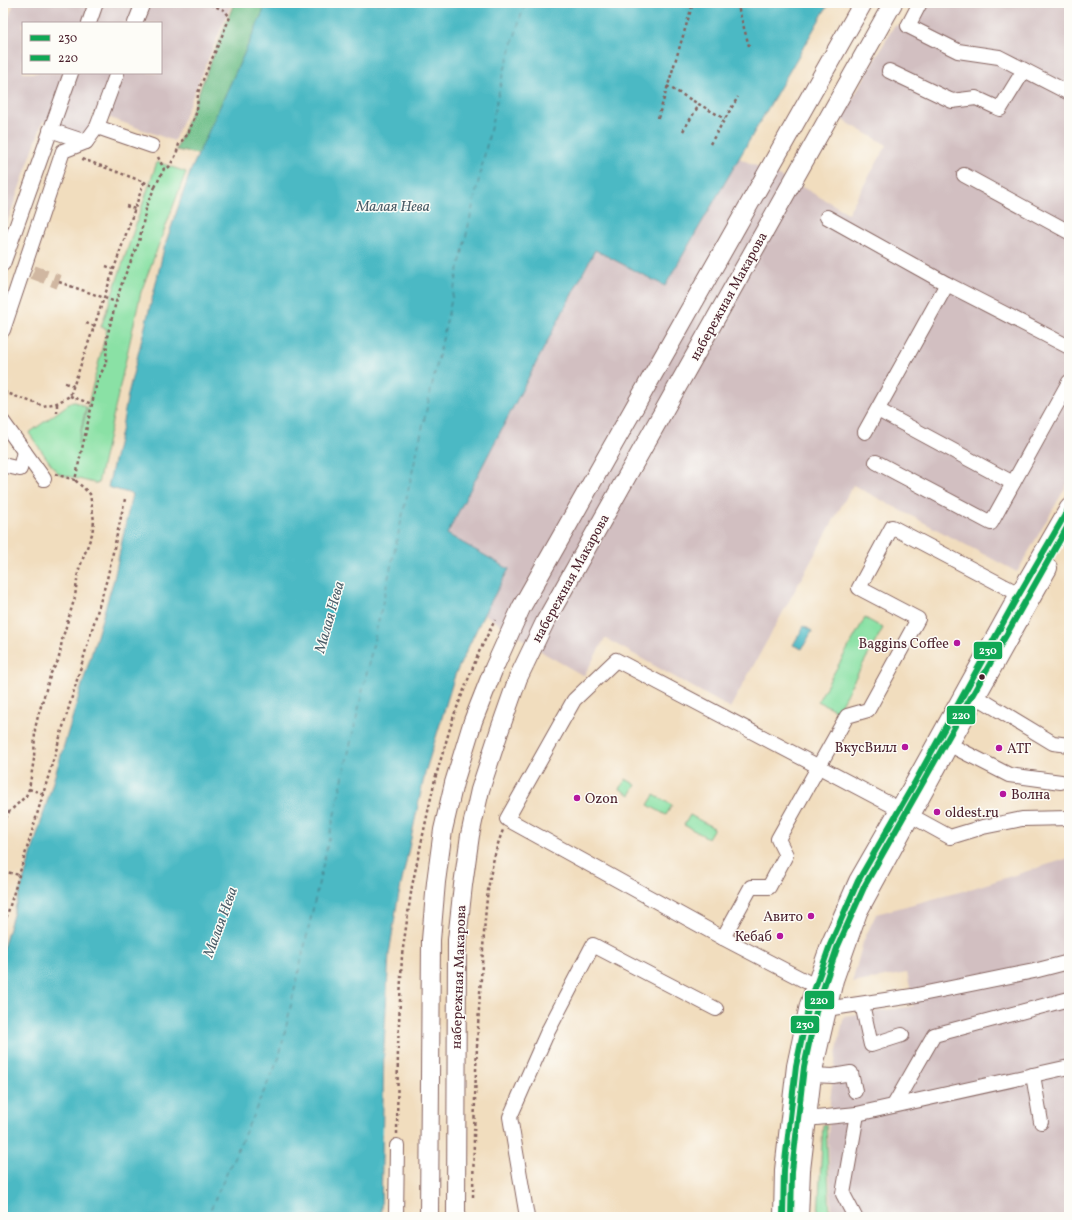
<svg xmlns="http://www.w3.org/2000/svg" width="1072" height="1220" viewBox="0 0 1072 1220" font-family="Vollkorn,serif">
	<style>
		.industrial { fill: #d2bfc1; fill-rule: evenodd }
		.green { fill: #8ae1a5; stroke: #6a8068 }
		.forest { fill: #6fbf8a; stroke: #5c6f5a }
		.water { fill: #4bb9c4; stroke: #4a6c78 }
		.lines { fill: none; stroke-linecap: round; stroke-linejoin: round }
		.ferry { stroke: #4a5d68; stroke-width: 1; stroke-dasharray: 5 4; stroke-linecap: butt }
		.minor-tunnel { stroke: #d0b7a1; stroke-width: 14; stroke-dasharray: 14 7; stroke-linecap: butt }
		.minor-casing { stroke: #84625e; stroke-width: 16 }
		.major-casing { stroke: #84625e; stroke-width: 20 }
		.path { stroke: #84625e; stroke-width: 2.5; stroke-dasharray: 3 3; stroke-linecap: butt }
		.minor { stroke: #fff; stroke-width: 14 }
		.major { stroke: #fff; stroke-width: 18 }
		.bus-1-casing { stroke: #fdfcf7; stroke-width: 9 }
		.bus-2-casing { stroke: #fdfcf7; stroke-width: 9 }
		.bus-1 { stroke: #10a855; stroke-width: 6 }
		.bus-2 { stroke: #10a855; stroke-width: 6 }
		.poi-dot { fill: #b5179e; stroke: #fdfcf7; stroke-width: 1.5 }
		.bus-dot { fill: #4a1f2b; stroke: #fdfcf7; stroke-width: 1.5 }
		.labels { text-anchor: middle; stroke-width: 3; stroke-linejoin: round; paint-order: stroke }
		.street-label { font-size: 14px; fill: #4a1f2b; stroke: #fdfcf7 }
		.poi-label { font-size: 14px; fill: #4a1f2b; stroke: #fdfcf7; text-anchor: end }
		.water-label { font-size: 15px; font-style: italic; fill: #4a5d68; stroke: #fdfcf7 }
		.line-badge { stroke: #fdfcf7; stroke-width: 1.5 }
		.badge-label { font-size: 11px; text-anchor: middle; font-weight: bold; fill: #fff }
	</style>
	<rect width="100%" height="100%" fill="#fdfcf7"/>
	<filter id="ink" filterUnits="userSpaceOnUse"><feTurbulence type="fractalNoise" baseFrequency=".025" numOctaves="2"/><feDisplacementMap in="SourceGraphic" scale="8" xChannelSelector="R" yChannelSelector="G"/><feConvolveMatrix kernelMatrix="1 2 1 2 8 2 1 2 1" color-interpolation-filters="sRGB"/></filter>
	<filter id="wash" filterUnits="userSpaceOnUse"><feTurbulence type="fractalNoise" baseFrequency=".012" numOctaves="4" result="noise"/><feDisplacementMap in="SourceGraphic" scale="16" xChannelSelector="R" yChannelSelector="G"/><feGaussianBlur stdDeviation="0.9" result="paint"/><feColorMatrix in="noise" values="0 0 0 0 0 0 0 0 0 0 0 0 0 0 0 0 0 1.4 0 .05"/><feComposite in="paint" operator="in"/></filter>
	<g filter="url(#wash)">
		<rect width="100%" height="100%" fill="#f1ddbe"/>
		<g class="industrial">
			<path d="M14 3H232L174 141 94 112 86 136 43 121 3 234V34ZM23 23H161V73H23Z"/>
			<polygon points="925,3 1069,3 1069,481 1017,572 853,485 730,708 605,638 584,676 547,655 484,614 509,569 446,534 595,249 665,286 739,158 802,187 848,213 887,145 841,119 894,26 914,22"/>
			<polygon points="1069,858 1069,1217 832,1217 828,1138 830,1101 836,1055 844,1016 914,1006 907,973 852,983 863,942 876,914 967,890"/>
		</g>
		<g class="green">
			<polygon points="157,162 186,172 141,292 98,484 59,474 55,470 29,433 73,401 86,407 78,444 107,329 101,327"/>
			<polygon points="865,618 883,628 837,711 818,701"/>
			<polygon points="626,779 636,785 630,795 620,789"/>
			<polygon points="654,795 672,805 666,815 648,805"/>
			<polygon points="690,815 714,828 708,838 684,825"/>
			<polygon points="826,1124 830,1217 818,1217 823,1125"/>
		</g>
		<polygon class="forest" points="234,3 268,3 202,155 176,150"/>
		<g class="water">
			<polygon points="267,3 829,3 665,286 595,250 447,534 509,569 484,614 455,675 425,773 397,904 389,954 384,1046 381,1217 3,1217 3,948 114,579 132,494 108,487 122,427 128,394 157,279 164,248 191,170"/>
			<polygon points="804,626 812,631 802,649 793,645"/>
		</g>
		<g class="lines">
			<polyline class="ferry" points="207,1217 279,1058 502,78 525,3"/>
		</g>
	</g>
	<g filter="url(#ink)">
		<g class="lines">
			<polyline class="minor-tunnel" points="33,272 59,282"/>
			<g class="minor-casing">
				<g id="minor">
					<polyline points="920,3 908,26 958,51 999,57 1069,93"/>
					<polyline points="89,23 96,3"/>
					<polyline points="135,23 143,3"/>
					<polyline points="889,71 952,101 976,98 1000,109 1024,70"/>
					<polyline points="97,127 152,146"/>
					<polyline points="50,130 86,142 97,127 117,73"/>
					<polyline points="964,175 1069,232"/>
					<polyline points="827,217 947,284 1069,347"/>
					<polyline points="3,264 71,73"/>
					<polyline points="3,330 63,151 86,142"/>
					<polyline points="878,410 1013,483"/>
					<polyline points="3,422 44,479"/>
					<polyline points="865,432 947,284"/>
					<polyline points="876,462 991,523 1069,382"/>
					<polyline points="3,465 20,469 24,451"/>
					<polyline points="977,697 1053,743 1069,745"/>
					<polyline points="940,739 958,749 1009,775 1061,782"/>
					<polyline points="723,938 751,887 769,887 786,855 778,839 847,716 868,710 918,619 859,588 892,527 1019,594"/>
					<polyline points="825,989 815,986 723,938 507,819 574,700 616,660 899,809 950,837 983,827 1022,819 1069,818"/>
					<polyline points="862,1004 871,1045 902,1035"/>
					<polyline points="809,1005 826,1009 912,996 1034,971 1069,962"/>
					<polyline points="812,1075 833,1076 851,1073 855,1091"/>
					<polyline points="1033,1075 1041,1122"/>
					<polyline points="894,1105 934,1035 1069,999"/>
					<polyline points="806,1119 857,1114 1069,1067"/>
					<polyline points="396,1217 397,1146"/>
					<polyline points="527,1217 510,1117 548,1031 593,945 716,1009"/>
					<polyline points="855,1217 843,1194 857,1114"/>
				</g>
			</g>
			<g class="major-casing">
				<g id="major">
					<polyline points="429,1217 431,940 436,882 443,830 454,783 473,721 494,668 521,608 863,3"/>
					<polyline points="456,1217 457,940 463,885 470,835 480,790 500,729 518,678 545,622 893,3"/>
					<polyline points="783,1217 784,1170 796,1066 809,1005 830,945 858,881 915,782 1014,603 1069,508"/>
					<polyline points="799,1217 801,1170 812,1075 834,980 858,912 949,745 1048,568"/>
				</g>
			</g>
			<g class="path">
				<polyline points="737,3 749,46"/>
				<polyline points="667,86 725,119"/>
				<polyline points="658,118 693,3"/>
				<polyline points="683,131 699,105"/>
				<polyline points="710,144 738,97"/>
				<polyline points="158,157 164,169"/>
				<polyline points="155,187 164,169 169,167 176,155 179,144 188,134 197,111 198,93 200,87 230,17 224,10 207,3"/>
				<polyline points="126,206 135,209"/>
				<polyline points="106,266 114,269"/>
				<polyline points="59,282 116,302"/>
				<polyline points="86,323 94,326"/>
				<polyline points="65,383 74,386"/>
				<polyline points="4,392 43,406 57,403 70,396 144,182 80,158"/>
				<polyline points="70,396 92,404"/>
				<polyline points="57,413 57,403"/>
				<polyline points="55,474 75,480 97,382 106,363 107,337 116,302 123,280 139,242 147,204 155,187 144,182"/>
				<polyline points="29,789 44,794"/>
				<polyline points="3,830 4,822 9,812 26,796 29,789 34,759 35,729 38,716 51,673 58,661 60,653 62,640 75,597 78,572 92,534 94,521 90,494 75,480"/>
				<polyline points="3,844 4,858 3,870"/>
				<polyline points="3,871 19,875"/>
				<polyline points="3,929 107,579 125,499"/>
				<polyline points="397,1134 398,1046 402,955 412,886 435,779 454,715 479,652 495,620"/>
				<path d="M473 1197C474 1119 476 1042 482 965 485 920 486 872 503 830"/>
			</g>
			<use href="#minor" class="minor"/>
			<use href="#major" class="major"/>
			<g class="bus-1-casing">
				<polyline id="bus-1" points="783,1217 784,1170 796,1066 809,1005 830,945 858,881 915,782 1014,603 1069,508"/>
			</g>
			<g class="bus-2-casing">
				<polyline id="bus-2" points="791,1217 792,1171 804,1067 817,1007 837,948 865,885 1069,524"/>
			</g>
			<use href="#bus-1" class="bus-1"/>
			<use href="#bus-2" class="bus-2"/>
		</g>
	</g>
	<g class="poi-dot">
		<circle cx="957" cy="643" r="4"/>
		<circle cx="905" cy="747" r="4"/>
		<circle cx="999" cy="748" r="4"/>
		<circle cx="1003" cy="794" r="4"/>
		<circle cx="577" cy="798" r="4"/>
		<circle cx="937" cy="812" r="4"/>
		<circle cx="811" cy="916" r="4"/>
		<circle cx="780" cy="936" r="4"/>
	</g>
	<circle class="bus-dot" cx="982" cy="677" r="3.5"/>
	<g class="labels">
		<g class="street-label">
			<text transform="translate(728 296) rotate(-61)" y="5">набережная Макарова</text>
			<text transform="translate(570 578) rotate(-61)" y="5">набережная Макарова</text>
			<text transform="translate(458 977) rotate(-88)" y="5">набережная Макарова</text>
		</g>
		<g class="poi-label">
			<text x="949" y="648">Baggins Coffee</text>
			<text x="897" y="752">ВкусВилл</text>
			<text x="1007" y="753" text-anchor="start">АТГ</text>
			<text x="1011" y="799" text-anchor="start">Волна</text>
			<text x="585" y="803" text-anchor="start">Ozon</text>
			<text x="945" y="817" text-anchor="start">oldest.ru</text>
			<text x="803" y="921">Авито</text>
			<text x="772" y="941">Кебаб</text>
		</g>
		<g class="water-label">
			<text x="393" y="211">Малая Нева</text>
			<text transform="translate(329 617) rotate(-74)" y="5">Малая Нева</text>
			<text transform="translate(220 922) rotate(-70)" y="5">Малая Нева</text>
		</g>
	</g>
	<g class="line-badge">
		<rect x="973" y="641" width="30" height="19" rx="4" fill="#10a855"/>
		<rect x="946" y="705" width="30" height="20" rx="4" fill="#10a855"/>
		<rect x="804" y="990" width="31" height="20" rx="4" fill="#10a855"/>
		<rect x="790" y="1015" width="30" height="19" rx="4" fill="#10a855"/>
	</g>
	<g class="badge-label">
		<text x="988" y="654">230</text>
		<text x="961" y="719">220</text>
		<text x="819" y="1004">220</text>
		<text x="805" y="1028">230</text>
	</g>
	<rect width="1072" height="1220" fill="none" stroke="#fdfcf7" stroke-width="16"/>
	<rect x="22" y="22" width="140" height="52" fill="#fdfcf7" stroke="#b5a4a5"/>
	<rect x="30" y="35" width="20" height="6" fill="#10a855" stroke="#b5a4a5"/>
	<text x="58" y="42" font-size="12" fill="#4a1f2b">230</text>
	<rect x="30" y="55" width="20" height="6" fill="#10a855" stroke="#b5a4a5"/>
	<text x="58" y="62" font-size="12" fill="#4a1f2b">220</text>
</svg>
